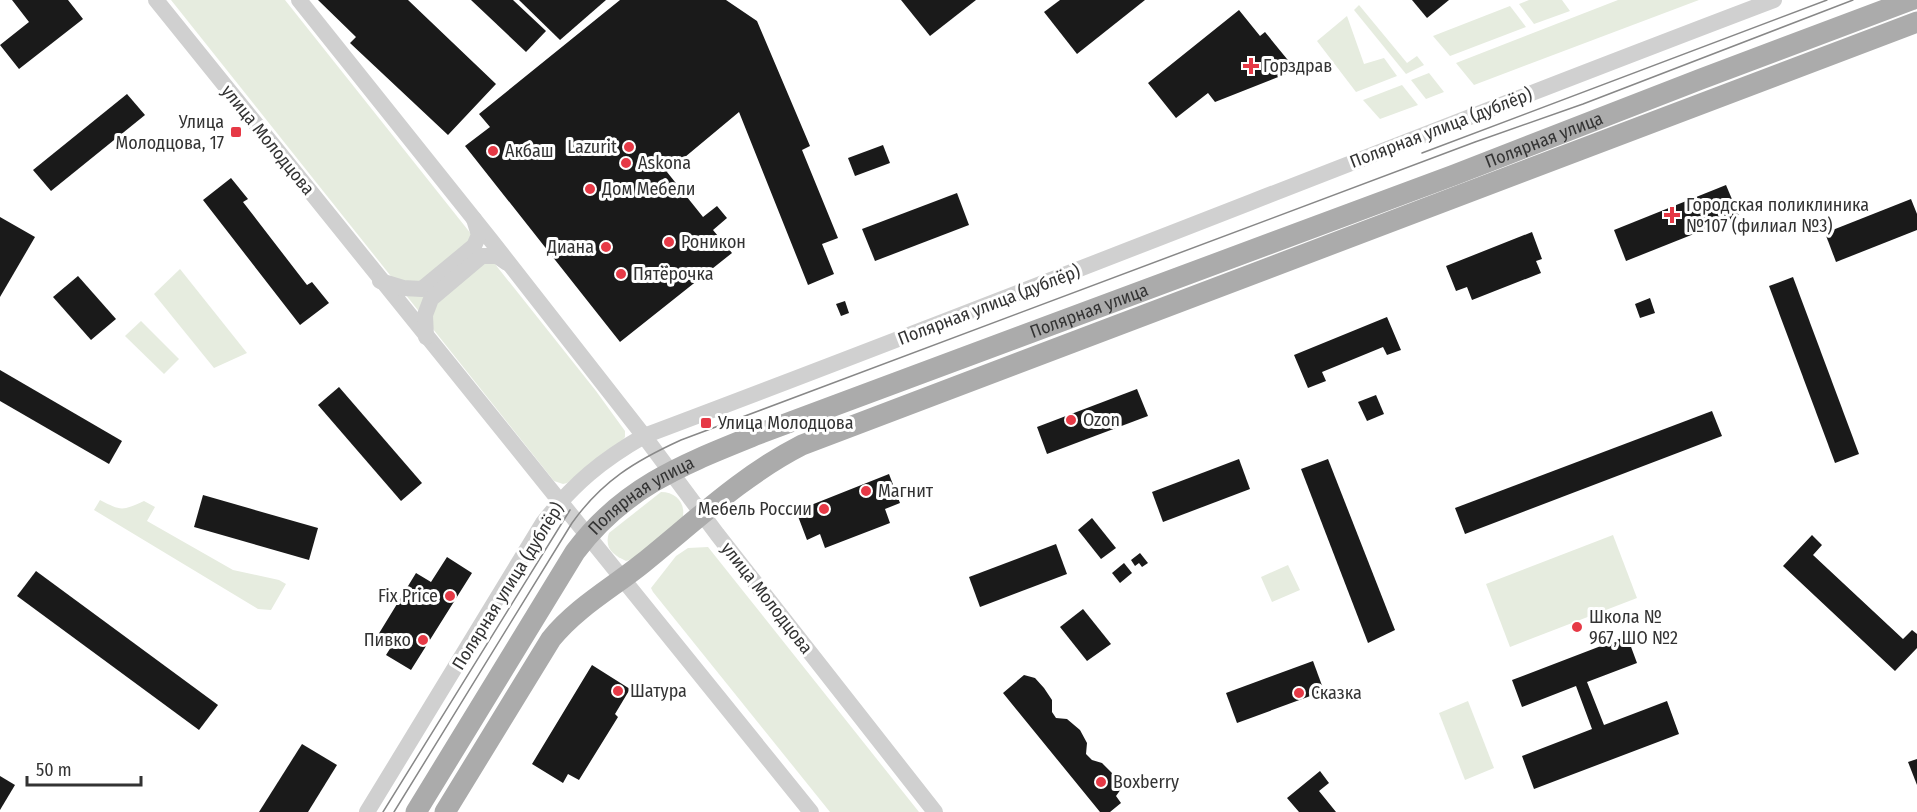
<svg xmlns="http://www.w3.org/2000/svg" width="1917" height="812" viewBox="0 0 1917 812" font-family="'Fira Sans Condensed',sans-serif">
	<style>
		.green { fill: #e6ecdf }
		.building { fill: #1a1a1a }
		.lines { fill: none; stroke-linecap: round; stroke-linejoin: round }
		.minor { stroke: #d0d0d0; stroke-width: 16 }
		.major { stroke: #ababab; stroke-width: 21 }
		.tram { stroke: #888; stroke-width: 1.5 }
		.poi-dot { fill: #e63946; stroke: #fff; stroke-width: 2 }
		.labels { text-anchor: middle; stroke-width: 6; stroke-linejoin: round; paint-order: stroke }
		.poi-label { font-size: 18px; fill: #333; stroke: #fff; text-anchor: start }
		.street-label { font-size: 18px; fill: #333; stroke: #fff }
	</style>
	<rect width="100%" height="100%" fill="#fff"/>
	<g class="green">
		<polygon points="171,0 285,0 596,391 625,431 625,437 621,442 567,483 563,484 554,481"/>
		<polygon points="1529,0 1562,0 1570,11 1534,24 1519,4"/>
		<polygon points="1618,0 1699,0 1474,85 1456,63"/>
		<polygon points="1359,5 1407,63 1417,56 1424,65 1406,74 1354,10"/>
		<polygon points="1510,6 1526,27 1450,56 1433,36"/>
		<polygon points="1347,16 1364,64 1384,58 1397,76 1356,92 1317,41"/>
		<polygon points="1429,73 1444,92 1426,99 1411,80"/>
		<polygon points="1402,85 1418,105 1380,119 1363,100"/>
		<polygon points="180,269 247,353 214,368 154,294"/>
		<polygon points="141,321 179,359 164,374 125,336"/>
		<path d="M661 492C677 492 687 505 682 520L632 559 626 561C613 555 604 548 609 533Z"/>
		<path d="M100 500C121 511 122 511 144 501L155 507 147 521 233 570 279 580 286 584 271 610 258 609 94 510Z"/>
		<polygon points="1613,535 1637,598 1510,647 1486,584"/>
		<polygon points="708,547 919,812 830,812 653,592 651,588 676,556 688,548"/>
		<polygon points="1288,565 1300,590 1272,602 1261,577"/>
		<polygon points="1468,701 1494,768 1465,780 1439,713"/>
	</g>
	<g class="building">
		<polygon points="12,0 68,0 83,19 19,69 0,45 29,22"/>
		<polygon points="318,0 408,0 496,84 448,135 350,43 356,37"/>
		<polygon points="471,0 513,0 546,31 526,52"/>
		<polygon points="519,0 606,0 560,40"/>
		<polygon points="620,0 726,0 757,21 810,146 802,150 838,238 822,244 834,274 808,285 739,112 667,172 703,217 717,206 727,218 713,230 732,253 620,342 465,146 490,127 479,114"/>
		<polygon points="901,0 976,0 930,36"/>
		<polygon points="1060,0 1145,0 1077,54 1044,12"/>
		<polygon points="1412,0 1449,0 1427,18"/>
		<polygon points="1239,10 1260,36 1265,32 1296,70 1215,102 1208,93 1176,118 1148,83"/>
		<polygon points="127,94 145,115 51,191 33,170"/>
		<polygon points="883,145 890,163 855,176 848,158"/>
		<polygon points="231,178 248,199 243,202 307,285 312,282 329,303 300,325 203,200"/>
		<polygon points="1726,185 1739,216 1626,261 1614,230"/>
		<polygon points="957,193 969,225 875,261 862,229"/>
		<polygon points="1911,199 1917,214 1917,230 1836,262 1825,233"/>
		<polygon points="0,217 35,237 0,297"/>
		<polygon points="1532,232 1542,259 1536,261 1541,273 1472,300 1467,287 1456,291 1446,266"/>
		<polygon points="78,276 116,319 91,340 53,297"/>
		<polygon points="1793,277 1859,454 1835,463 1769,286"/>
		<polygon points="1650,298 1655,313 1640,318 1635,304"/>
		<polygon points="845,301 849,313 841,316 836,304"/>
		<polygon points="1387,317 1401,350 1387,355 1383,347 1322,372 1326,381 1308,388 1294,355"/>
		<polygon points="0,370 122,441 109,464 0,401"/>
		<polygon points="339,387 422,483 401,501 318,405"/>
		<polygon points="1137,389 1148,416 1047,454 1037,427"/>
		<polygon points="1376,395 1384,414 1367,421 1358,402"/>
		<polygon points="1712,411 1722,436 1465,534 1455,508"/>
		<polygon points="1239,459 1250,489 1163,522 1152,492"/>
		<polygon points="1328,459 1395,630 1368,643 1301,469"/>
		<polygon points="889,474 900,503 885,509 890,523 825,548 820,534 807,540 796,511"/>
		<polygon points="203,495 318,528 309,560 194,527"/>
		<polygon points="1092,518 1116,548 1101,559 1078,530"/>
		<polygon points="1812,535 1822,545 1813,555 1903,639 1912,630 1917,634 1917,648 1895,671 1783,566"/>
		<polygon points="1056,544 1067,574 980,607 969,577"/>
		<polygon points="1140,553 1148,563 1142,567 1139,563 1135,566 1131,560"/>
		<polygon points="447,557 472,573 411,670 386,655 393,644 378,635 416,573 431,582"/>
		<polygon points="1124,563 1132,573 1120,583 1112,573"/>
		<polygon points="36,571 218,705 199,730 17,596"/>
		<polygon points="1083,609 1111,644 1087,661 1060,627"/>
		<polygon points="1627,636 1637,663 1587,682 1604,725 1667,701 1679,734 1534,789 1522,756 1592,729 1576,686 1522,707 1512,680"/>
		<polygon points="1313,661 1324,691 1237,723 1226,693"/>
		<polygon points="592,665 630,689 615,714 618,717 579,780 568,774 563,783 532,764"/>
		<polygon points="1024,675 1035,678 1044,688 1052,700 1052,712 1056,718 1067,719 1080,730 1087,743 1086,754 1092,760 1102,763 1113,774 1121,789 1116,796 1121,803 1110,812 1100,812 1003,693"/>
		<polygon points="302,744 337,765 308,812 259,812"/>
		<polygon points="1917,759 1917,785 1908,762"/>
		<polygon points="1320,771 1329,783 1319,791 1336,812 1299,812 1287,798"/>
		<polygon points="0,776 15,785 0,810"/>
	</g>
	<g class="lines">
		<g class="minor">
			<path d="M156 0C373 272 593 541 811 812"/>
			<polyline points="299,0 490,239 644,436 717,534 935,812"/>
			<polyline points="380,281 403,288 422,289 474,246 479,235 474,219"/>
			<polyline points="426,337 425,315 431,299 482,256 497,256 507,263"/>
			<path d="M367 812 543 523C573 484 602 460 644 436 1022 294 1397 143 1774 0"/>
		</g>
		<g class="major">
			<path id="s1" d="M416 812 575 552C625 485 687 463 761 433L1454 175 1701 79 1911 0"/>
			<path d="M445 812 551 639C577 607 612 588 643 563 695 521 743 475 802 445 1173 301 1545 161 1917 22"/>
		</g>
		<g class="tram">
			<polyline points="1422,153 1827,0"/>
			<polyline points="383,812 570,510"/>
			<path d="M394 812 572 523C602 481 635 461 681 440L1475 142 1583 104 1853 0"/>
		</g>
	</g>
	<g class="poi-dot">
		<path d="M1248 57h6v6h6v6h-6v6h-6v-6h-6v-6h6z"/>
		<rect x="230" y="126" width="12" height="12" rx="3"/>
		<circle cx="629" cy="147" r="6"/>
		<circle cx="493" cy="151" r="6"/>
		<circle cx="626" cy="163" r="6"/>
		<circle cx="590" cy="189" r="6"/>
		<path d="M1669 206h6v6h6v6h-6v6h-6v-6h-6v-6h6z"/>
		<circle cx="669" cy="242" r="6"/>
		<circle cx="606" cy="247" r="6"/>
		<circle cx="621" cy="274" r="6"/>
		<circle cx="1071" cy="420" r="6"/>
		<rect x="700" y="417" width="12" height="12" rx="3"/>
		<circle cx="866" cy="491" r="6"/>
		<circle cx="824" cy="509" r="6"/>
		<circle cx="450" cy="596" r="6"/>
		<circle cx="1577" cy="627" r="6"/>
		<circle cx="423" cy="640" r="6"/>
		<circle cx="618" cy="691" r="6"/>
		<circle cx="1299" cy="693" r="6"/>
		<circle cx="1101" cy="782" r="6"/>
	</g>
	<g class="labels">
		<g class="poi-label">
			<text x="1263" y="72">Горздрав</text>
			<text x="224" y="128" text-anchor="end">Улица<tspan x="224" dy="21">Молодцова, 17</tspan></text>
			<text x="617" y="153" text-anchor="end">Lazurit</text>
			<text x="505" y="157">Акбаш</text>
			<text x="638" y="169">Askona</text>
			<text x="602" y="195">Дом Мебели</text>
			<text x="1686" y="211">Городская поликлиника<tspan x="1686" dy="21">№107 (филиал №3)</tspan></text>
			<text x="681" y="248">Роникон</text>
			<text x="594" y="253" text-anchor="end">Диана</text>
			<text x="633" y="280">Пятёрочка</text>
			<text x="1083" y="426">Ozon</text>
			<text x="718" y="429">Улица Молодцова</text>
			<text x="878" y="497">Магнит</text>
			<text x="812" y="515" text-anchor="end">Мебель России</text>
			<text x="438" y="602" text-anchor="end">Fix Price</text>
			<text x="1589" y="623">Школа №<tspan x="1589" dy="21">967, ШО №2</tspan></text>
			<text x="411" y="646" text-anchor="end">Пивко</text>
			<text x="630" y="697">Шатура</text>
			<text x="1311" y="699">Сказка</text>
			<text x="1113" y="788">Boxberry</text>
		</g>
		<g class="street-label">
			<text transform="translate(1441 128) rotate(-21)" y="6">Полярная улица (дублёр)</text>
			<text transform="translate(268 140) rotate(51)" y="6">улица Молодцова</text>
			<text dy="6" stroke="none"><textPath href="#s1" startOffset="1365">Полярная улица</textPath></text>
			<text transform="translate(989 305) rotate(-21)" y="6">Полярная улица (дублёр)</text>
			<text dy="6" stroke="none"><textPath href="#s1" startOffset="879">Полярная улица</textPath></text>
			<text dy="6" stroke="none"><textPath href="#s1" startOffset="393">Полярная улица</textPath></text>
			<text transform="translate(508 586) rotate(-58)" y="6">Полярная улица (дублёр)</text>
			<text transform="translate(767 598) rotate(52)" y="6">улица Молодцова</text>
		</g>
	</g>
	<path d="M27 776v9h114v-9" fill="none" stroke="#333333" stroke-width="3"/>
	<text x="36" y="776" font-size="18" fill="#333333" stroke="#ffffff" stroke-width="4.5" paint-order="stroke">50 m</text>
</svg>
